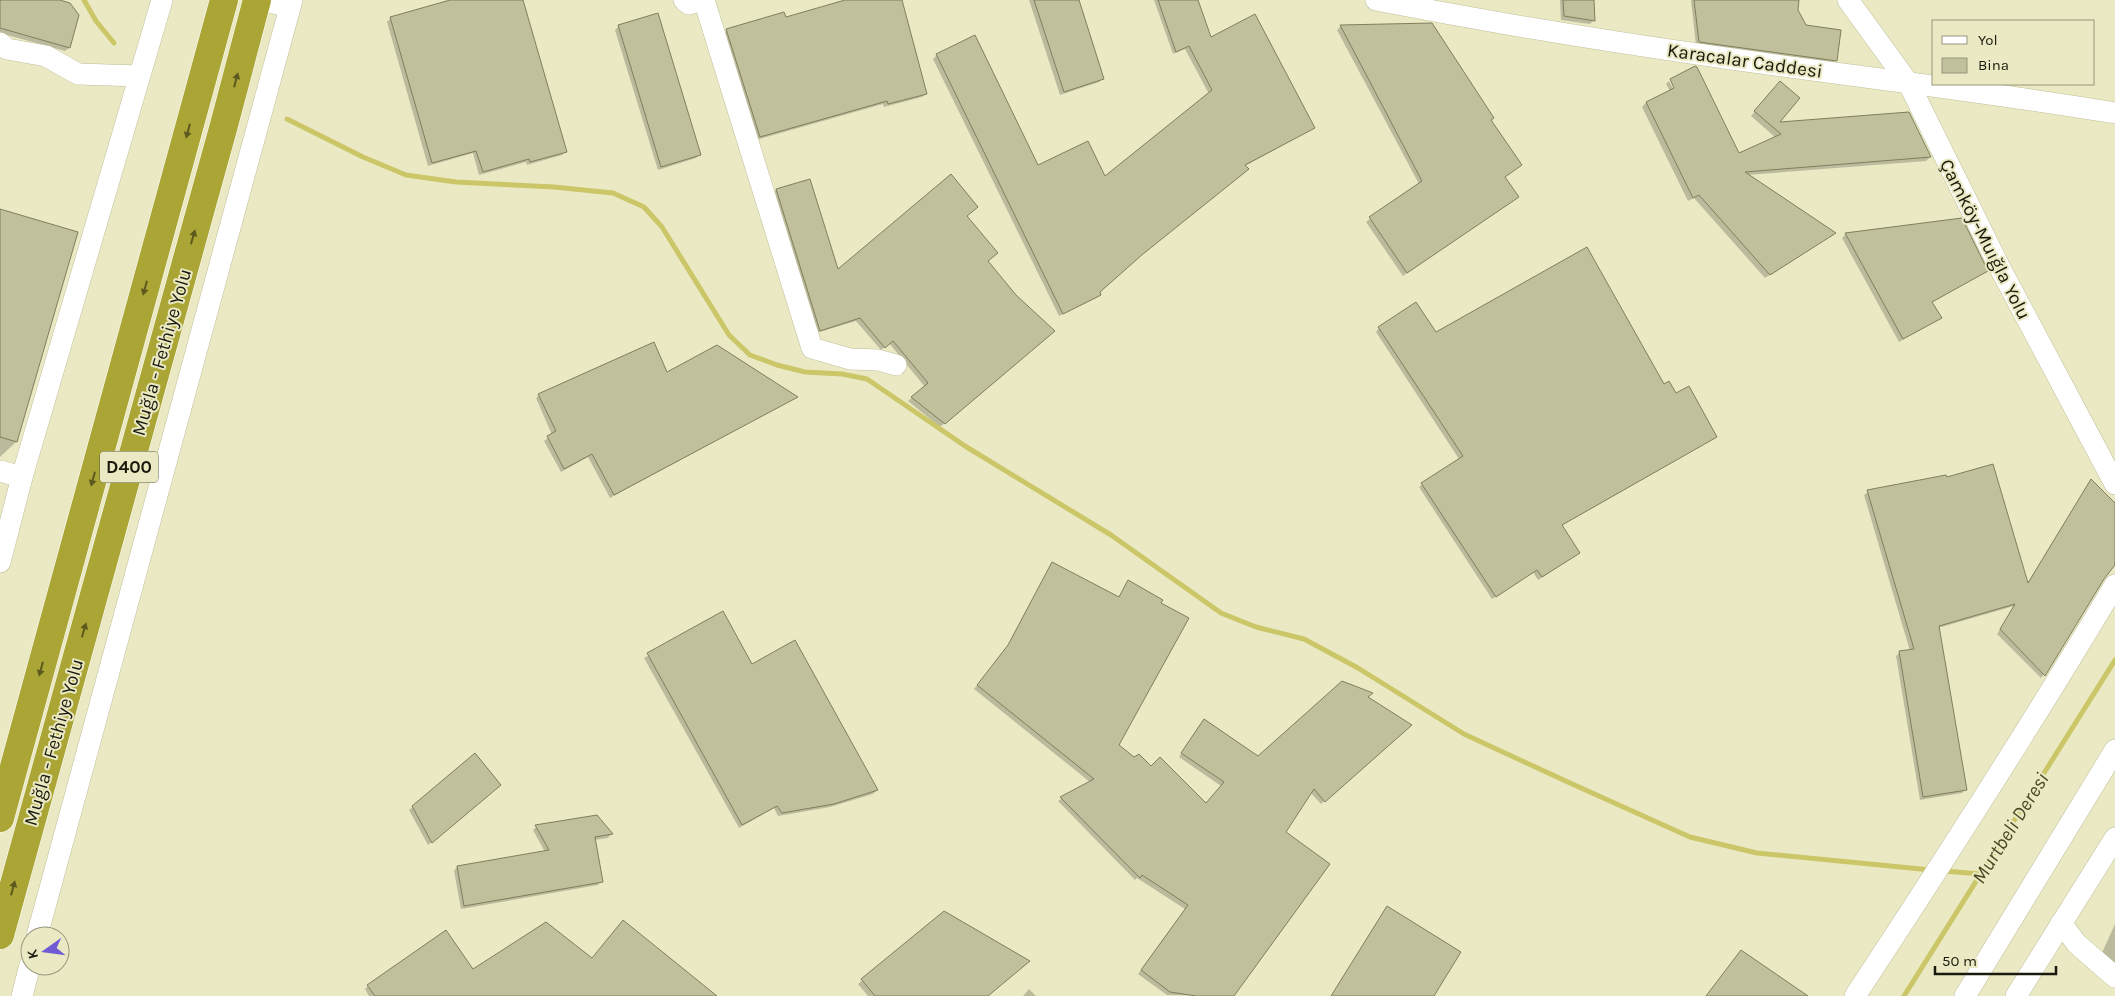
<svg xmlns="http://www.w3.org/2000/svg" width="2115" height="996" viewBox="0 0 2115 996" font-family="Karla,sans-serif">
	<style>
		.shadow { fill: #0003 }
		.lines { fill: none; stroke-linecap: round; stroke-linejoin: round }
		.stream { stroke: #cbc768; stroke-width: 5 }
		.building { fill: #c0c09c; stroke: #7f7f5d }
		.minor-casing { stroke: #c0c09c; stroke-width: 22 }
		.highway-casing { stroke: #fff; stroke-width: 29 }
		.minor { stroke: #fff; stroke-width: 21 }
		.highway { stroke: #aaa534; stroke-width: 28 }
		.oneway { fill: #5b591e }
		.labels { text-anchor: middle; stroke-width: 4; stroke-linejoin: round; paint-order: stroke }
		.shield { fill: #eae9c4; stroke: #585843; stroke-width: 1 }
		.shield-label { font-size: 18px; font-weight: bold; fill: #1a1a0c }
		.street-label { font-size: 19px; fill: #1a1a0c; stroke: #eae9c4 }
		.water-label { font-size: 20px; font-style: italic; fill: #4a4820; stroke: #eae9c4 }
	</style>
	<rect width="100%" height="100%" fill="#eae9c4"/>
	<g class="shadow">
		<polygon points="0,0 56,0 69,48 65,51 0,33"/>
		<polygon points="455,0 522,0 565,152 562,155 527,165 526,162 479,175 473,153 428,166 387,22 390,19"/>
		<polygon points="850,0 900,0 926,94 922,97 884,107 883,104 756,140 723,34 727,30 785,19"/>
		<polygon points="1029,0 1078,0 1103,78 1099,82 1060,95"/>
		<polygon points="1154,0 1197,0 1210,39 1314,128 1245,166 1137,257 1099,292 1100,295 1096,298 1059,316 933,59 937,55 1038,167 1104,178 1209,94 1185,49 1173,54"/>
		<polygon points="1560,0 1592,0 1593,21 1590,24 1561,20"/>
		<polygon points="1691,0 1797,0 1797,11 1806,26 1836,60 1832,64 1696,45"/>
		<polygon points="619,26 699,155 696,158 658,170 615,30"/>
		<polygon points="1341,26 1490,121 1504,177 1513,200 1403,276 1366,222 1419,184 1337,30"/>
		<polygon points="1669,81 1676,94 1738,154 1776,138 1751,116 1776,87 1777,123 1930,157 1926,161 1747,175 1834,233 1765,278 1694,198 1688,201 1642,107 1646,103 1670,91 1666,84"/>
		<polygon points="776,190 837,271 966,216 986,262 1050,335 940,427 908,401 925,387 889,343 881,350 856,321 816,333 773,194"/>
		<polygon points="0,210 76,232 16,442 0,457"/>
		<polygon points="1961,220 1986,271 1931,303 1940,318 1899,342 1842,238 1846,234"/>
		<polygon points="1379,328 1435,334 1663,386 1716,437 1561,526 1575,556 1538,580 1533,572 1492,599 1419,487 1459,459 1376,332"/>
		<polygon points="539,395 796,397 610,498 588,457 561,472 544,441 552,435 536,398"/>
		<polygon points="2091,480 2115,505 2115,562 2041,678 1997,634 2014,606 1938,628 1965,790 1962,793 1920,800 1896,656 1899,653 1910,651 1864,495 1868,492 2027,584"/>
		<polygon points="1052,563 1118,598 1125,586 1118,745 1134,758 1206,804 1221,786 1179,757 1200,724 1259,757 1367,697 1406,728 1321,804 1310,792 1284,832 1232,996 1167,995 1138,974 1185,909 1137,878 1135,880 1058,801 1090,782 974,689 1005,651"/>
		<polygon points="722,613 752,666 877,790 873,794 830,807 778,816 774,808 739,828 644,658"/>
		<polygon points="496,788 428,845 409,810 413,807"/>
		<polygon points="536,827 611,834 608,838 594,840 601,881 598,885 461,909 454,871 457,867 545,852 533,830"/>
		<polygon points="944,912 987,996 868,996 858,984"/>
		<polygon points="2115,924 2115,963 2101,955"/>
		<polygon points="592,960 715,996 369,996 365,989 368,986 472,971"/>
		<polygon points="1029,989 1036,996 1023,996"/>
	</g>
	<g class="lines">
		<g class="stream">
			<polyline points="84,0 96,21 114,43"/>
			<polyline points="287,119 363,157 406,175 456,182 554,187 613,193 644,207 662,227 729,335 750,355 777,365 805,372 842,374 867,379 965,446 1111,535 1221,613 1256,627 1304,639 1358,668 1464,734 1570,783 1690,837 1757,853 1931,870"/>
			<polyline points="1944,871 1980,874"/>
			<polyline points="1904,996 2115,660"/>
		</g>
	</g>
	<g class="building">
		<polygon points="0,0 60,0 70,3 79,15 70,48 0,28"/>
		<polygon points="450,0 523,0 567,152 530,162 529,159 483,172 476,151 432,163 390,17"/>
		<polygon points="845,0 902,0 927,94 888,104 887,101 760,137 726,29 784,12 786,17"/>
		<polygon points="1034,0 1079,0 1104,79 1064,92"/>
		<polygon points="1158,0 1198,0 1211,37 1255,14 1315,128 1245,165 1249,169 1143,254 1100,292 1101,295 1063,314 936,54 975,35 1038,165 1088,141 1105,176 1212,90 1189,46 1176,52"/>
		<polygon points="1563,0 1594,0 1595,21 1564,16"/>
		<polygon points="1694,0 1799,0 1798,10 1806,25 1841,30 1837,61 1699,42"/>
		<polygon points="658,13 701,155 661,167 618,25"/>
		<polygon points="1432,23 1494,118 1491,120 1522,165 1505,177 1519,197 1407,273 1369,217 1422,181 1340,25"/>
		<polygon points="1695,66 1697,67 1739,153 1781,134 1754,111 1780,81 1800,98 1780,122 1909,112 1931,157 1745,172 1836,233 1770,275 1699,195 1693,198 1646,102 1674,88 1670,79"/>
		<polygon points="951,174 978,207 967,216 998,253 988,261 1016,295 1055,331 945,424 911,397 928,383 893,341 885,348 860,318 820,331 776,189 810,179 838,269"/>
		<polygon points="0,209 78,232 17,442 0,437"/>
		<polygon points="1962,218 1988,271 1932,302 1942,318 1903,339 1845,233"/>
		<polygon points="1587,247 1664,384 1669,381 1676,393 1689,386 1717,437 1562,525 1580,553 1542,577 1537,570 1496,597 1421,483 1463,456 1378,327 1416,302 1436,332"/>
		<polygon points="654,342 667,372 717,345 798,397 614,495 592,454 564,469 547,436 556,431 538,394"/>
		<polygon points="1993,464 2028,583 2091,479 2115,503 2115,565 2104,579 2045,676 2000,629 2015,604 1939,626 1967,790 1923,797 1899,651 1914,649 1867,490 1946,475 1947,477"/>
		<polygon points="1052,562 1119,597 1128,580 1163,600 1161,603 1189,618 1119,745 1134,757 1139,754 1151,766 1160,757 1206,803 1224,782 1181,753 1204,719 1258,756 1342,681 1373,693 1368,697 1412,725 1325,802 1314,789 1286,832 1330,864 1234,996 1196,996 1170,992 1141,970 1188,905 1142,875 1140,878 1060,797 1094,779 977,685 1008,645"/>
		<polygon points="723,611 752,664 795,640 878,790 834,804 782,813 777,806 742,825 647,653"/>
		<polygon points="475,753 501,785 432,843 412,806"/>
		<polygon points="597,815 613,834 595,837 603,882 464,906 457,866 549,850 535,825"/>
		<polygon points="1387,906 1461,952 1434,996 1331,996"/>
		<polygon points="944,911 1030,961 988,996 875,996 861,979"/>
		<polygon points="623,920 717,996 375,996 367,985 446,930 473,969 546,922 592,958"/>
		<polygon points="1741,950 1808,996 1706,996"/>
	</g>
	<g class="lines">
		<g class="minor-casing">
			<g id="minor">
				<polyline points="261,0 290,7"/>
				<polyline points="684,0 689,4 702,0"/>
				<polyline points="704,0 812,348 850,359 878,360 896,365"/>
				<path d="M1376 0C1489 22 1604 41 1718 57 1851 76 1983 91 2115 113"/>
				<polyline points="1848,0 1909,84 2001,270 2115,484"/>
				<polyline points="0,43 7,49 46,56 78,74 139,76"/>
				<polyline points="0,471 22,477"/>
				<polyline points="0,562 22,477 162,0"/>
				<polyline points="2061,923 2077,944 2115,977"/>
				<polyline points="37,936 292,0"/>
				<polyline points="22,996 30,965"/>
				<path d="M1855 996C1944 861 2032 724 2115 585"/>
				<polyline points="1965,996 2115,750"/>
				<polyline points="2016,996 2115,838"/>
			</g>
		</g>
		<g class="highway-casing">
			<g id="highway">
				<polyline points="0,818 224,0"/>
				<polyline points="0,935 224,125 257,0"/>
			</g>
		</g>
		<use href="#minor" class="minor"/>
		<use href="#highway" class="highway"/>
	</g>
	<defs><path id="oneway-solid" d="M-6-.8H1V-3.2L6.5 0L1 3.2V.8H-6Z" transform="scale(1.25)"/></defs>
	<g class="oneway">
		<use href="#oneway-solid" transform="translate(236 80) rotate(-75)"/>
		<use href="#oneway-solid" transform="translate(188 131) rotate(105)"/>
		<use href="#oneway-solid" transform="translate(193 237) rotate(-74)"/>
		<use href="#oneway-solid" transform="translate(145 288) rotate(105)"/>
		<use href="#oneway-solid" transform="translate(93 479) rotate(105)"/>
		<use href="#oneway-solid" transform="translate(84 630) rotate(-74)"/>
		<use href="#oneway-solid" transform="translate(41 669) rotate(105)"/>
		<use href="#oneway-solid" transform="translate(13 888) rotate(-75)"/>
	</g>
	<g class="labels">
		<rect class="shield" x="100" y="451.5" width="58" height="31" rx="4"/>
		<g class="shield-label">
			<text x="129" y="473">D400</text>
		</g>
		<g class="street-label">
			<text transform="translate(1745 60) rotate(8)" y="7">Karacalar Caddesi</text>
			<text transform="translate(1986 239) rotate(63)" y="7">Çamköy-Muığla Yolu</text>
			<text transform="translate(161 352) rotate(-74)" y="7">Muğla - Fethiye Yolu</text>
			<text transform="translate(53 742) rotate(-74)" y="7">Muğla - Fethiye Yolu</text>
		</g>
		<g class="water-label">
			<text transform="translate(2010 828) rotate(-58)" y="7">Murtbeli Deresi</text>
		</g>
	</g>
	<rect x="1932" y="20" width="162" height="65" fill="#eae9c4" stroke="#97967a"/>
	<rect x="1942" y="36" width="25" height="8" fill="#ffffff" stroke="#97967a"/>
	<text x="1978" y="45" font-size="15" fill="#1a1a0c">Yol</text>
	<rect x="1942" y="58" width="25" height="15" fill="#c0c09c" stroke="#97967a"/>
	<text x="1978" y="70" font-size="15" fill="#1a1a0c">Bina</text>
	<g transform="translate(45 951) rotate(256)"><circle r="24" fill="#eae9c4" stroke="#97967a"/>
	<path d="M0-4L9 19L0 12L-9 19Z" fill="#705bd5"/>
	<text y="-8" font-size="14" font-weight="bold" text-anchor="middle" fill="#1a1a0c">K</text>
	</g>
	<path d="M1935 966v8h121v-8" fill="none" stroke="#1a1a0c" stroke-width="2.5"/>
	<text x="1942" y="966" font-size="15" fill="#1a1a0c" stroke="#eae9c4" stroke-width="4" paint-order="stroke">50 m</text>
</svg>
